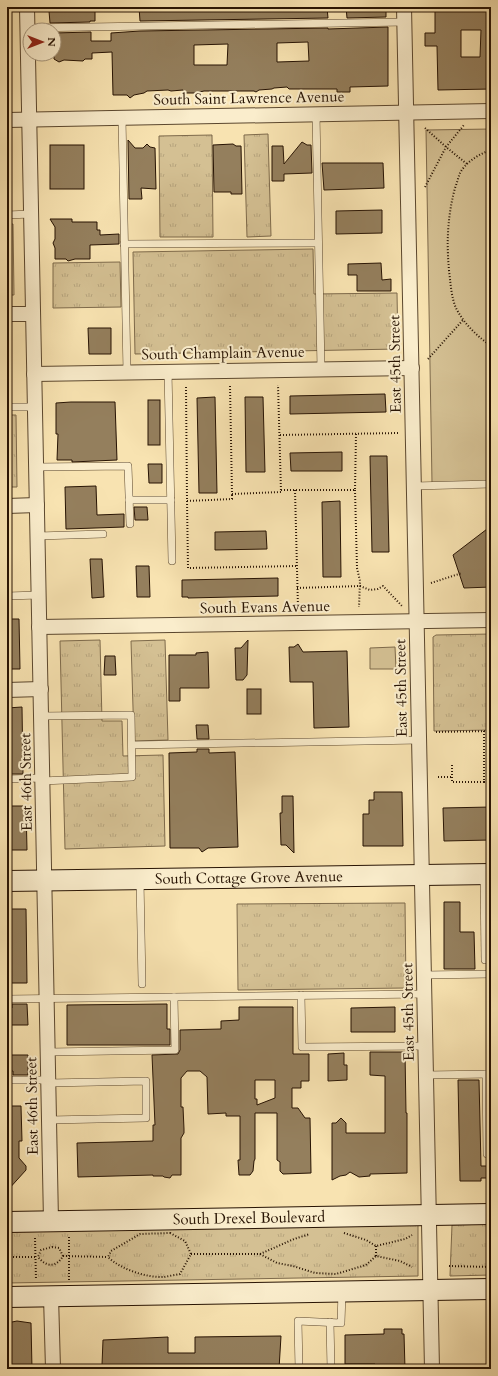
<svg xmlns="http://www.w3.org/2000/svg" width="498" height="1376" viewBox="0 0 498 1376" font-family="Cardo,serif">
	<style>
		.grass { fill: url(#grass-tufts); stroke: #7e6a4b }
		.green { fill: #d4c093; stroke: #7e6a4b }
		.building { fill: #947f5d; stroke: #271303; fill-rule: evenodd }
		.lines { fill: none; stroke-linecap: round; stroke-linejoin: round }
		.lane-casing { stroke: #5b472e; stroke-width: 8 }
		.street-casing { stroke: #5b472e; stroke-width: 16 }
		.secondary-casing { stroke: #271303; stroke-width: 22 }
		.path { stroke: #271303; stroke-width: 2; stroke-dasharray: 1 2; stroke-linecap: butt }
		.lane { stroke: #faedcc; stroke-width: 7 }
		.street { stroke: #faedcc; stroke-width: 14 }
		.secondary { stroke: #faedcc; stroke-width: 20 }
		.labels { text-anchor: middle; stroke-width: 4; stroke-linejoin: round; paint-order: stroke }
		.street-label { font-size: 15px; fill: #271303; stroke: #faedcc }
	</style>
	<defs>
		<pattern id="grass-tufts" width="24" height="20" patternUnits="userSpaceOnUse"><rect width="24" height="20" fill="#d4c093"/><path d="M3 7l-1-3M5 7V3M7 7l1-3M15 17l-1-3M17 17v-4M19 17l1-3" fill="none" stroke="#b6a47d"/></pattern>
	</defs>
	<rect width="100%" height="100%" fill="#f8e3b1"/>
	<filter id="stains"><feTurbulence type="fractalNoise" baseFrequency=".005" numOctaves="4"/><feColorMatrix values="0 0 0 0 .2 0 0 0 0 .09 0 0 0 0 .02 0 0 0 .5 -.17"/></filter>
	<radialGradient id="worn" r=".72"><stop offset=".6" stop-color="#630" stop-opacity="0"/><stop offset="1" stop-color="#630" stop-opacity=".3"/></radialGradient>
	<g class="grass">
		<polygon points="268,134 271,236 247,237 244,135"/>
		<polygon points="212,135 213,237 160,237 159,136"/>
		<polygon points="7,224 13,224 14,295 7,295"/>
		<polygon points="313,249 314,294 397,293 398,349 135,354 133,252"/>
		<polygon points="120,262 121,307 53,308 53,263"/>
		<polygon points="7,415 16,415 17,487 7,487"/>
		<polygon points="491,634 491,730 434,731 433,637 436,635"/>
		<polygon points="100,640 102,721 122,721 123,756 163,755 165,846 65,849 60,641"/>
		<polygon points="165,640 168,740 134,741 131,641"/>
		<polygon points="405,903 406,988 238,990 237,904"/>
		<polygon points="491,1224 491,1275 450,1276 452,1225"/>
		<polygon points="418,1225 418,1276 7,1283 7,1232"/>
	</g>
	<g class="green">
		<polygon points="491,129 491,482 432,483 426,130"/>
		<polygon points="395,647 396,669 370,669 370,648"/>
	</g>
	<g class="building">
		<polygon points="139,7 156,7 156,8 327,7 328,18 140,21"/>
		<polygon points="346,7 386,7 386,17 347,18"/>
		<path d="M435 7H491V89L438 90 437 46H425V33H435ZM461 30H481L480 57H461Z"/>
		<polygon points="82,8 95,8 95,21 90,21 90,22 50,23 49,11 82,10"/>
		<path d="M388 27V86L350 87V92H337V89H289L287 87 274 88 272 89 259 90 256 92 254 91H204L195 93H183V90L171 91 168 90 147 91 144 93 134 95 130 98 127 95H113L112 52 92 53V59H85L83 61 64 60 59 62 54 59V33L91 32V41H111V33L140 31 328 28V29ZM308 42 309 61 277 62V43ZM228 44 227 65H194V45Z"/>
		<polygon points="128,140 135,148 143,148 147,144 150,147 155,148 156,189 141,188 142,199 129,199"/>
		<polygon points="302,142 307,145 311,145 312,173 284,174 284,181 272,181 272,146 283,146 284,164"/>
		<polygon points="233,144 236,146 241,146 242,194 231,194 231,192 214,192 213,145"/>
		<rect x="50" y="145" width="34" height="44"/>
		<polygon points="322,163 383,163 384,188 324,190"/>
		<polygon points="382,210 382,233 336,234 336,211"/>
		<polygon points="50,219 72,219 72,222 97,222 97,230 100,230 100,235 119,234 119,244 90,245 90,259 75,259 68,261 66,259 55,259 55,248 53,243 55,239 55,227"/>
		<polygon points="381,263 382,280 391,279 391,291 357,291 357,275 348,275 348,264"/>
		<polygon points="88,328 111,328 111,354 89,354"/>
		<polygon points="385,394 386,412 290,414 290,396"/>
		<polygon points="215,397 217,493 199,493 197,398"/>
		<polygon points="245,397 263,397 265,472 246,472"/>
		<rect x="148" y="400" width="12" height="45"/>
		<polygon points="71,402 115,402 117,460 72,462 72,460 57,460 58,434 56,434 56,403"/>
		<polygon points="342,452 342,471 291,471 290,453"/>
		<polygon points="370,456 387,456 389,552 372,552"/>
		<polygon points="148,464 162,464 162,483 149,483"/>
		<polygon points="96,486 97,515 124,514 124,527 66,529 65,487"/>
		<polygon points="340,501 341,577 323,577 322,502"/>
		<polygon points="134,507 147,507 148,520 135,520"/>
		<polygon points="491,526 491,587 464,588 453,555"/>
		<polygon points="266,531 267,549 215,550 215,532"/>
		<polygon points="90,559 102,559 104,597 92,598"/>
		<polygon points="136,566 149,566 150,597 137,597"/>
		<polygon points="278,578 278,596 188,598 188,597 182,597 182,580"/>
		<polygon points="7,619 19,619 20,669 7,669"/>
		<polygon points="248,640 247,675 243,680 236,680 235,648 241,648"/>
		<polygon points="298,644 303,652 347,651 349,727 314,728 313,682 290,682 289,647 294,647"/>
		<polygon points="208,652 209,688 180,688 180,701 169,701 169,655 196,655 196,653"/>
		<polygon points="105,656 115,656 116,675 104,675"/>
		<rect x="247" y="689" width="14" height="25"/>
		<polygon points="22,707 23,774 7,774 7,708"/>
		<polygon points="196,725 208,725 209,739 197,739"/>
		<polygon points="197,749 209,749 209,753 235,752 238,847 208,848 202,852 199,848 170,848 169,753 197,752"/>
		<polygon points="374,792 402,792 403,846 363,846 363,814 369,814 369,800 374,800"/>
		<polygon points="282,796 293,796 294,853 286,845 281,845 280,813 282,813"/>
		<polygon points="7,806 26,806 27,850 7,850"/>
		<polygon points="491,807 491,840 444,841 443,808"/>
		<polygon points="444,902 460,902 460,932 474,932 475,969 444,969"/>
		<polygon points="9,909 26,909 27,983 7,983 7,913 9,913"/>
		<polygon points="12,1004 27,1004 28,1025 7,1025 7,1008 12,1008"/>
		<polygon points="167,1004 167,1029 170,1029 170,1045 67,1045 67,1005"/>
		<path d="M239 1007H293V1054H309V1081H301V1088H292V1108H298L305 1118H310L311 1173 283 1174 280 1171V1162L277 1160V1113H255V1159L254 1161 253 1171 250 1175H239L238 1160H240V1116H226V1113L208 1114 207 1077 200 1071H187L181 1078V1107H183L184 1129V1133L181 1138V1175H172L170 1178 164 1177 163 1176H153V1175L78 1177 77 1143 153 1141V1125H155L152 1055 178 1054 180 1050V1030L221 1029V1021L239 1020ZM255 1080H275V1098L257 1105V1099H255Z"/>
		<polygon points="395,1007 395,1032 351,1032 351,1008"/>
		<polygon points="370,1052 405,1052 406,1113 407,1113 407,1173 370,1174 370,1176 359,1177 350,1172 346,1175 340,1176 332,1180 332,1123 336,1123 341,1118 346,1123 346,1133 385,1133 385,1076 370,1075"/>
		<polygon points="344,1053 344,1065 347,1065 347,1080 328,1081 328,1054"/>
		<polygon points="7,1055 28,1055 28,1075 13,1075 13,1071 7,1071"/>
		<polygon points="458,1080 479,1080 481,1166 491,1166 491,1178 481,1178 481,1181 460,1181"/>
		<polygon points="7,1106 21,1106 22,1141 19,1141 19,1158 26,1166 26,1170 7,1191"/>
		<polygon points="17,1321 31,1323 32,1369 7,1369 7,1323"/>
		<polygon points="384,1329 402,1329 402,1334 404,1334 405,1369 375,1369 375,1364 345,1364 345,1335 384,1334"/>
		<polygon points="281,1336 279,1369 105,1369 105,1365 102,1365 103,1340 168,1337 168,1353 195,1353 195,1337"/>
	</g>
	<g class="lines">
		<g class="lane-casing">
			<g id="lane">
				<polyline points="27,28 405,22"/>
				<polyline points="316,114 321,369"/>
				<polyline points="122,118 127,372"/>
				<polyline points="7,215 31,214"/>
				<polyline points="124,244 318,243"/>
				<polyline points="168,371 172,561"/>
				<polyline points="7,407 35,407"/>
				<polyline points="36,467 128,466 130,524"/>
				<polyline points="414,486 491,484"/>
				<polyline points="129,500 171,500"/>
				<polyline points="38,536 103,534"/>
				<polyline points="7,596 39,595"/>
				<polyline points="41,716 131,715 132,777 42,781"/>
				<polyline points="132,745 420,740"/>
				<polyline points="7,779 42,778"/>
				<polyline points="484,874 485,960"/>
				<polyline points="140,880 142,984"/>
				<polyline points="424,975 491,974"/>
				<polyline points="301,995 302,1047 426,1046"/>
				<polyline points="7,999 425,994"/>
				<polyline points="48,1052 175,1050 174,997"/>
				<polyline points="486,1074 487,1154 491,1154"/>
				<polyline points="426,1075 490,1074"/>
				<polyline points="7,1080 48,1080"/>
				<polyline points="49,1083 146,1081 146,1118 49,1120"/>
				<polyline points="330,1322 331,1369"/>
				<polyline points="299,1369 298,1321 341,1323 342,1292"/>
			</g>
		</g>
		<g class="street-casing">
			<g id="street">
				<polyline points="27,7 51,1221"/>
				<polyline points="404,7 432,1369"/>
				<polyline points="7,120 491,111"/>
				<polyline points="7,314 33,314"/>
				<polyline points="34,374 412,368"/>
				<polyline points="7,506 37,505"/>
				<polyline points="39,627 491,620"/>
				<polyline points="7,690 41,689"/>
				<polyline points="51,1296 53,1369"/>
			</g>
		</g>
		<g class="secondary-casing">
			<g id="secondary">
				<path id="s1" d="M7 881 491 874"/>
				<path id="s2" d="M7 1222 491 1214"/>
				<polyline points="7,1297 491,1289"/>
			</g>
		</g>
		<g class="path">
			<polyline points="425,128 446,147 467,164"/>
			<path d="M491 150C479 154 466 162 460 173 458 178 457 183 455 188 447 218 446 247 450 279 451 288 452 299 456 308 464 324 477 336 491 346"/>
			<polyline points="425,187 446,147 464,125"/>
			<polyline points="428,359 463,320"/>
			<polyline points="230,386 232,494 281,492 278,385"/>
			<polyline points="186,387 187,501 232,499 232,494"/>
			<polyline points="280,435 399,433"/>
			<polyline points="281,490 355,490 356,434"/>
			<polyline points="295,490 298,608"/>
			<polyline points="355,490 357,568 360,581 359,607"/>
			<polyline points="187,501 188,568 296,566"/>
			<polyline points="431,583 462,573"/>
			<polyline points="297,588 360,586 370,590 378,589 383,586 402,606"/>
			<polyline points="436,732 491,731"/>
			<polyline points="452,765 452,782 484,782 484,731"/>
			<polyline points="438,777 452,777"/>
			<polyline points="484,782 491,782"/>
			<path d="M170 1233 185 1241 191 1254 180 1274C175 1275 169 1276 164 1277 147 1278 120 1269 108 1257L111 1251 140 1234Z"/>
			<polyline points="344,1233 366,1240 376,1246 405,1239 412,1235"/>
			<polyline points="69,1237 69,1280"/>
			<polyline points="35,1238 36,1280"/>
			<polyline points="376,1246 376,1256"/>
			<path d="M52 1247 59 1248 63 1256C56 1268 46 1267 38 1257L41 1250Z"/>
			<polyline points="191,1254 260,1254 294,1239 310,1234"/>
			<polyline points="260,1254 277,1263 293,1266 315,1273 336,1274 366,1265 376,1256 400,1261 412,1267"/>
			<polyline points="63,1256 108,1257"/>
			<polyline points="7,1257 36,1257"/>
			<polyline points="449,1266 491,1267"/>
		</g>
		<use href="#lane" class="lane"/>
		<use href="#street" class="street"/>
		<use href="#secondary" class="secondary"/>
	</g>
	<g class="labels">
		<g class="street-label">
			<text transform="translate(249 98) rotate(-1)" y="5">South Saint Lawrence Avenue</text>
			<text transform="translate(223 353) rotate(-1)" y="5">South Champlain Avenue</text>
			<text transform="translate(395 364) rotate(-91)" y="5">East 45th Street</text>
			<text transform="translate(265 607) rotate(-1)" y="5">South Evans Avenue</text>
			<text transform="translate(401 688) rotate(-91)" y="5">East 45th Street</text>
			<text transform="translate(26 782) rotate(-91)" y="5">East 46th Street</text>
			<text dy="5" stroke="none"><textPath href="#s1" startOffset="242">South Cottage Grove Avenue</textPath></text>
			<text transform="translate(408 1012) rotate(-91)" y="5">East 45th Street</text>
			<text transform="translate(32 1106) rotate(-91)" y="5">East 46th Street</text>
			<text dy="5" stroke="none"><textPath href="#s2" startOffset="242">South Drexel Boulevard</textPath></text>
		</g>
	</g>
	<rect width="498" height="1376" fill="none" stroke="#f8e3b1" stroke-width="24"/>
	<rect x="8" y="8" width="482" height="1360" fill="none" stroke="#271303" stroke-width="2"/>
	<rect x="12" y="12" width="474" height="1352" fill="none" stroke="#271303"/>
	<g transform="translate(42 42) rotate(90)"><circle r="19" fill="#faedcc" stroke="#a6967c"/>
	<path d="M0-3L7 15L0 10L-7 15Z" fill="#8f2418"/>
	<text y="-6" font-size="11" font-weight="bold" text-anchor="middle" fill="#271303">N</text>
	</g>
	<rect width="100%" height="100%" filter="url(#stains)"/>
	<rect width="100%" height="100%" fill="url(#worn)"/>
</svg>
